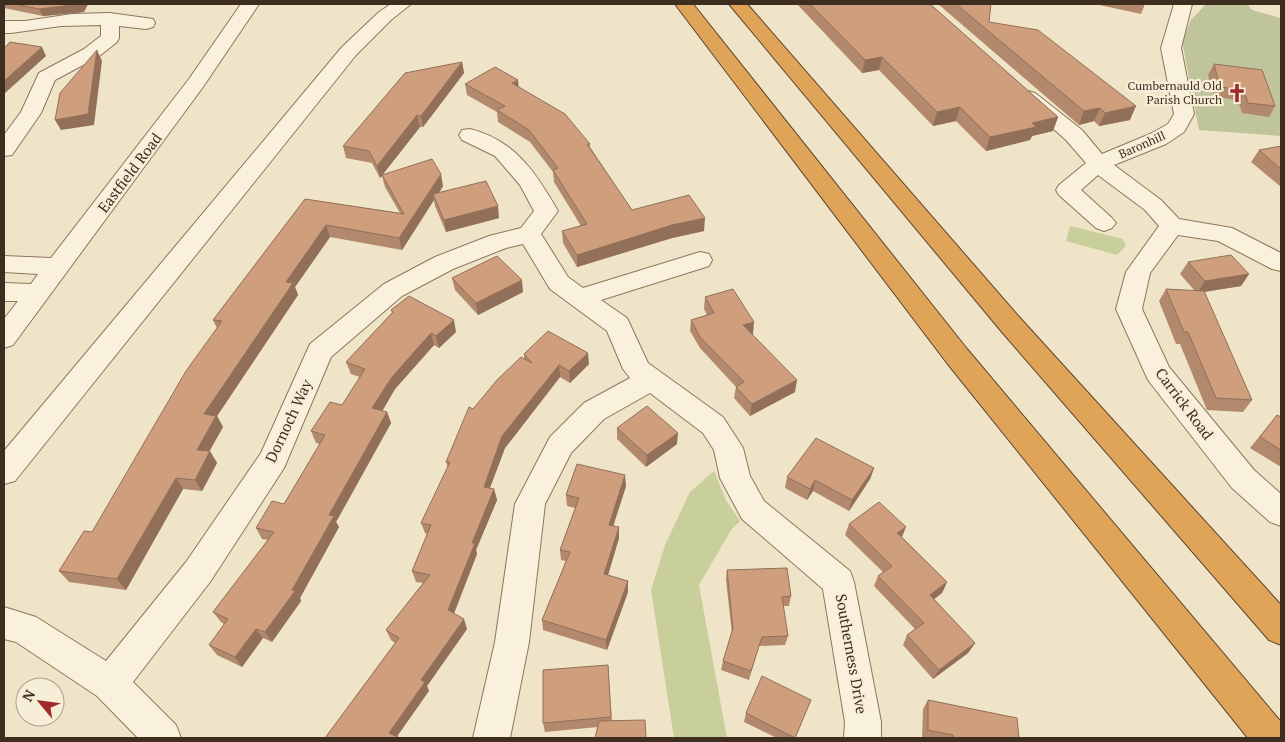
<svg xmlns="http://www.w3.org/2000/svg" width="1285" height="742" viewBox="0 0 1285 742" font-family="'PT Serif',serif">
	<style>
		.green { fill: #c9cf9b }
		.cemetery { fill: #bfc49a }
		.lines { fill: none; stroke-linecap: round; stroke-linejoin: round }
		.minor-casing { stroke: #8d765c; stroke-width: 2 }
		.highway-casing { stroke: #5b4430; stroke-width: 2 }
		.minor { fill: #faf1dc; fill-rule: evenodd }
		.highway { fill: #e0a458; fill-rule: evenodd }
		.wall { fill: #b2896c }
		.shaded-wall { fill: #916f58 }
		.building { fill: #cf9f7d; stroke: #916f58 }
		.labels { text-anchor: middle; stroke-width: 4.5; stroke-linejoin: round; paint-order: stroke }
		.far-poi-label { font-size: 12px; fill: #3d2e20; stroke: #f7eed8; text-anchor: end }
		.far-street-label { font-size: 12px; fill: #3d2e20; stroke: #f7eed8 }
		.street-label { font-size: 15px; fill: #3d2e20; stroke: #f7eed8 }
	</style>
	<rect width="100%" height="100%" fill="#f0e4c8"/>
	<g class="green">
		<polygon points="1070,226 1123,239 1126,246 1117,255 1066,241"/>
		<polygon points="714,471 726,500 740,521 731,530 699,585 727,738 674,738 651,590 665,545 690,492"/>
	</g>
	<polygon class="cemetery" points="1206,4 1247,4 1252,10 1281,18 1281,136 1199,130 1182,41 1191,20"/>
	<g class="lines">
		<g class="minor-casing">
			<g id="minor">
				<polygon points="241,4 259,4 203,87 13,345 4,348 4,319 18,301 4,301 4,283 31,284 38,274 4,272 4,256 51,258 189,79"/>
				<polygon points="391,4 411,4 391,20 356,55 15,481 4,484 4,451 342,47 379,12"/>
				<polygon points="1174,4 1192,4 1181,48 1194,114 1184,132 1166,144 1114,165 1161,200 1179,219 1232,228 1281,253 1281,271 1272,269 1218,241 1178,235 1150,273 1142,309 1169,367 1254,470 1281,494 1281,526 1270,522 1232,488 1148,380 1116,309 1126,272 1159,226 1145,210 1098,175 1081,190 1112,218 1116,223 1112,228 1104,231 1096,228 1059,195 1056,190 1059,185 1086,163 1066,140 1018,97 1021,93 1028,91 1035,93 1082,130 1102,154 1150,134 1168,124 1174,114 1161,48"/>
				<polygon points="110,13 153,19 155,23 153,27 146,29 119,26 119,38 117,42 98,57 55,80 41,113 12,155 4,156 4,135 21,112 39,73 84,49 101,36 101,25 61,26 11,33 4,33 4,21 25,21 72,14"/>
				<path d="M470 129C515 140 536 173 558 211L541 234 568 277 583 288 700 252 709 254 712 260 709 266 601 300 627 318 648 363 723 417 743 448 750 476 764 501 850 571 854 582 881 722V738H844L845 722 823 589 742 519 720 478 714 450 703 433 650 393 604 419 571 453 545 504 529 642 510 738H473L495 642 515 504 550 437 584 403 630 378 623 369 607 331 550 289 523 244 506 248 453 269 402 296 331 357 284 468 210 582 133 682 176 725 181 738H138L97 696 16 642 4 639V607L36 617 106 661 186 562 261 453 310 344 384 284 435 257 489 236 521 228 534 211 520 185 495 156 462 140 459 135 462 130Z"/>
			</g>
		</g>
		<g class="highway-casing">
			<g id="highway">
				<polygon points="675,4 693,4 967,349 1281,722 1281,738 1248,738 947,363"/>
				<polygon points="729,4 747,4 1020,318 1281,605 1281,645 1269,640 1002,332"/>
			</g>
		</g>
		<use href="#minor" class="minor"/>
		<use href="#highway" class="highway"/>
	</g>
	<g class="wall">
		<polygon points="4,4 88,4 84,12 43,16 4,8"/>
		<polygon points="797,4 930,4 1058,117 1053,131 1032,136 1030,140 986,151 956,121 933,126 879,70 862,73"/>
		<polygon points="938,4 991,4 989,22 1130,120 1099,126 1094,121 1079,125"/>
		<polygon points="1095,4 1145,4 1141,14"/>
		<polygon points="462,62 464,73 423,127 420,127 383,174 443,186 439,193 499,218 446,232 435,206 434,200 402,250 330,237 295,287 298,295 217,416 223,427 209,451 217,463 202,491 183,489 126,590 69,582 59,571 92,532 217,328 213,320 305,199 400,213 385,187 382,176 380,178 372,163 346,158 343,146"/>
		<polygon points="1214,64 1275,106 1269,117 1242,113 1238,100 1214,97 1208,75"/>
		<polygon points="465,84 519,87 590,144 590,147 632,210 704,231 672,238 577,267 563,243 562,231 581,226 554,182 553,172 530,142 498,122 497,112 467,95"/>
		<polygon points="1281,146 1281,187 1251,162 1259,150"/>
		<polygon points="1188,262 1249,274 1241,286 1204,292 1252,400 1243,412 1207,410 1180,344 1176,344 1159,301 1166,289 1195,291 1180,274"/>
		<polygon points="452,278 523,292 478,315 455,290"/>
		<polygon points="705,297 753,334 752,334 795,392 750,416 734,398 736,387 700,348 690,331 691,320 707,315 704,309"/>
		<polygon points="391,310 456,332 439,348 434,345 395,389 382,411 387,412 391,423 336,522 339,527 300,598 301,601 272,642 263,638 242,667 217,655 209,645 224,624 221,622 213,612 268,540 262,539 256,528 284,504 320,444 316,443 311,431 342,405 360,377 351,374 346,362 392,313"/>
		<polygon points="524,354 589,364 570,383 560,377 505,448 490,488 494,489 497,500 476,550 477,554 454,614 467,629 427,686 429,691 325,738 395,643 391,640 386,630 423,583 416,582 412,571 427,534 425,533 421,523 448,468 446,462 473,409 524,359"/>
		<polygon points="1277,415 1281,417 1281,467 1250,448"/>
		<polygon points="617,428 677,444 646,467 617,439"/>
		<polygon points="874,468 870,479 849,511 813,491 807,500 785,488 787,477"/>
		<polygon points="626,486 613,526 619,538 608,575 628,581 628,592 607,650 543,630 542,620 566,561 561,560 560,550 575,508 567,506 566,495"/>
		<polygon points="849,524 902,537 947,582 942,593 934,599 975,643 968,653 933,679 903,645 907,635 915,629 874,586 878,576 883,572 845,535"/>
		<polygon points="727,570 791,596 789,606 783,606 788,636 785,645 759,646 749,680 721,670 723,661 732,634 726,580"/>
		<polygon points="608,665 612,721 598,727 545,732 543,723"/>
		<polygon points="811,700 795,738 777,738 744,722 746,713"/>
		<polygon points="928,700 1019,738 922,738 923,709"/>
	</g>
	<g class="shaded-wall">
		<polygon points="80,4 88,4 84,12 43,16 39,9"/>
		<polygon points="42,47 46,56 4,94 4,81"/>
		<polygon points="97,50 102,61 94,125 61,130 55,120"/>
		<polygon points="882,57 879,70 862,73 865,60"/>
		<polygon points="462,62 464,73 423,127 421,116"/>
		<polygon points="518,80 519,91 512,83"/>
		<polygon points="1136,106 1130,120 1099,126 1105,113"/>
		<polygon points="960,107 956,121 933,126 937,112"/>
		<polygon points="1100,108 1094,121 1079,125 1084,111"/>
		<polygon points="417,115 420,127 380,178 377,166"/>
		<polygon points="1058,117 1053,131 1032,136 1030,140 986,151 990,137 1032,123"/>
		<polygon points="441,174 443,186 435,199 433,194 434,200 402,250 399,238"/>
		<polygon points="498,206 499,218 446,232 444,220"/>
		<polygon points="705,218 704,231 672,238 577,267 577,255 672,225"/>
		<polygon points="326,225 330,237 295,287 298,295 217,416 223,427 204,461 197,450 204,414 286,282"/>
		<polygon points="1249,274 1241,286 1197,293 1205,281"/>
		<polygon points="522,280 523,292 478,315 476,303"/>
		<polygon points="454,320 456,332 439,348 436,336"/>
		<polygon points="754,322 753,334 741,337 743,325"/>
		<polygon points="431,333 434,345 395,389 377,420 372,408 392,377"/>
		<polygon points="588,353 589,364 570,383 569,371"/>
		<polygon points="559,365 560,377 505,448 486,498 484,487 502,436"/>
		<polygon points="797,380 795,392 750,416 752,404"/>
		<polygon points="387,412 391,423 336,522 339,527 300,598 301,601 272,642 265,632 292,590 329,515"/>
		<polygon points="678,433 677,444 646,467 647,455"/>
		<polygon points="210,451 217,463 202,491 195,480"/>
		<polygon points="874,468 870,479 849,511 852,500"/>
		<polygon points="625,475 626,486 610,536 609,525"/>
		<polygon points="176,478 183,489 126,590 117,579"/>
		<polygon points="815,480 813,491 807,500 810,489"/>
		<polygon points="494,489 497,500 476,550 477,554 451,620 448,610 472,543"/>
		<polygon points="619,527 619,538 605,585 604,574"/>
		<polygon points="906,527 902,537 897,533"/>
		<polygon points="628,581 628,592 607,650 606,640"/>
		<polygon points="947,582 942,593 925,606 930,595"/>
		<polygon points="464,619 467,629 427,686 429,691 396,738 389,733 421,680"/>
		<polygon points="256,629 263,638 242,667 235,657"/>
		<polygon points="975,643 968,653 933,679 939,670"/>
	</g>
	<g class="building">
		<polygon points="15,4 80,4 39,9"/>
		<polygon points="810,4 930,4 1058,117 1032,123 1036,127 990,137 960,107 937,112 882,57 865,60"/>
		<polygon points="956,4 991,4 989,22 1038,30 1136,106 1105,113 1100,108 1084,111"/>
		<polygon points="10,42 42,47 4,81 4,48"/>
		<polygon points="97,50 88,114 55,120 60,93"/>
		<polygon points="462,62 421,116 417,115 377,166 369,151 343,146 405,73"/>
		<polygon points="1214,64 1262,70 1275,106 1248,103 1244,90 1220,87"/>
		<polygon points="495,67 518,80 512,83 565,114 590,144 587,144 632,210 689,195 705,218 672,225 577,255 562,231 587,224 553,170 558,168 529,130 497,110 505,106 465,84"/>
		<polygon points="1281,146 1281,169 1259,150"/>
		<polygon points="432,159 441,174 399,238 326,225 286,282 293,283 204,414 216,416 197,450 210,451 195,480 176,478 117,579 59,571 84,531 92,532 186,371 222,321 213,320 305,199 404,214 382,175"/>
		<polygon points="486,181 498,206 444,220 433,194"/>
		<polygon points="1231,255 1249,274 1205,281 1188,262"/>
		<polygon points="497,256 522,280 476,303 452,278"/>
		<polygon points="733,289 754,322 743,325 797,380 752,404 736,387 744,382 700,337 691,320 714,313 705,297"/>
		<polygon points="1166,289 1204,291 1252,400 1216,398 1188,332 1184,332"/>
		<polygon points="409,296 454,320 436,336 431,333 392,377 372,408 387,412 329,515 334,516 292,590 295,591 265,632 256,629 235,657 209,645 228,619 213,612 274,532 256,528 272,501 284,504 325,435 311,431 330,402 342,405 365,369 346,362 393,312 391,310"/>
		<polygon points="548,331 588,353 569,371 559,365 502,436 484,487 494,489 472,543 475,543 448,610 464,619 421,680 425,682 389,733 400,738 325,738 399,638 386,630 430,575 412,571 431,525 421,523 450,462 446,462 469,407 473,409 497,380 521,357 532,363 524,354"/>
		<polygon points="647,406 678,433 647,455 617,428"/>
		<polygon points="1277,415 1281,417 1281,450 1260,437"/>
		<polygon points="816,438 874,468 852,500 815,480 810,489 787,477"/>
		<polygon points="577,464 625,475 609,525 619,527 604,574 628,581 606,640 542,620 570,552 560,550 579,498 566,495"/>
		<polygon points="879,502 906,527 897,533 947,582 930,595 975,643 939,670 907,635 924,623 878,576 892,566 849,524"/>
		<polygon points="787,568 791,596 782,597 788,636 762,637 751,671 723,661 733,628 727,570"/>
		<polygon points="608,665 611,717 543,723 543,670"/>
		<polygon points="762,676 811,700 795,738 746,713"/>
		<polygon points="928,700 1017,718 1019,738 953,738 953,735 928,730"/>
		<polygon points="645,720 646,738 595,738 599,721"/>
	</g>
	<defs>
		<g id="church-bare" transform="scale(1.5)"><path d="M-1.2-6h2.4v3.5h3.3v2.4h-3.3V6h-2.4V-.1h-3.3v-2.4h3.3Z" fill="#9e2a2b" stroke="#f7eed8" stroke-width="2.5" paint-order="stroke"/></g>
	</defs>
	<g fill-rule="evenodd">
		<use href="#church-bare" x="1237" y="93"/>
	</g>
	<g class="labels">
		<g class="far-poi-label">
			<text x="1222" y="90">Cumbernauld Old<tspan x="1222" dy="14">Parish Church</tspan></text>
		</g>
		<g class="far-street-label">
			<text transform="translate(1142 145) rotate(-24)" y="4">Baronhill</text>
		</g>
		<g class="street-label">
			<text transform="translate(130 173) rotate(-53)" y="5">Eastfield Road</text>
			<text transform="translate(1184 404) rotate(53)" y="5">Carrick Road</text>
			<text transform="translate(289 421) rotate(-65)" y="5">Dornoch Way</text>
			<text transform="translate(851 654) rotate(80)" y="5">Southerness Drive</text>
		</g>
	</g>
	<rect width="1285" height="742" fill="none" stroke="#3d2e20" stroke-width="10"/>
	<g transform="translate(40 702) rotate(299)"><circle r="24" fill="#f7eed8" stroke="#ada18e"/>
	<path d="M0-4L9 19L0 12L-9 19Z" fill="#9e2a2b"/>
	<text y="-8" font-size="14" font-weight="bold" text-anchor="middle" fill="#3d2e20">N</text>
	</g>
</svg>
